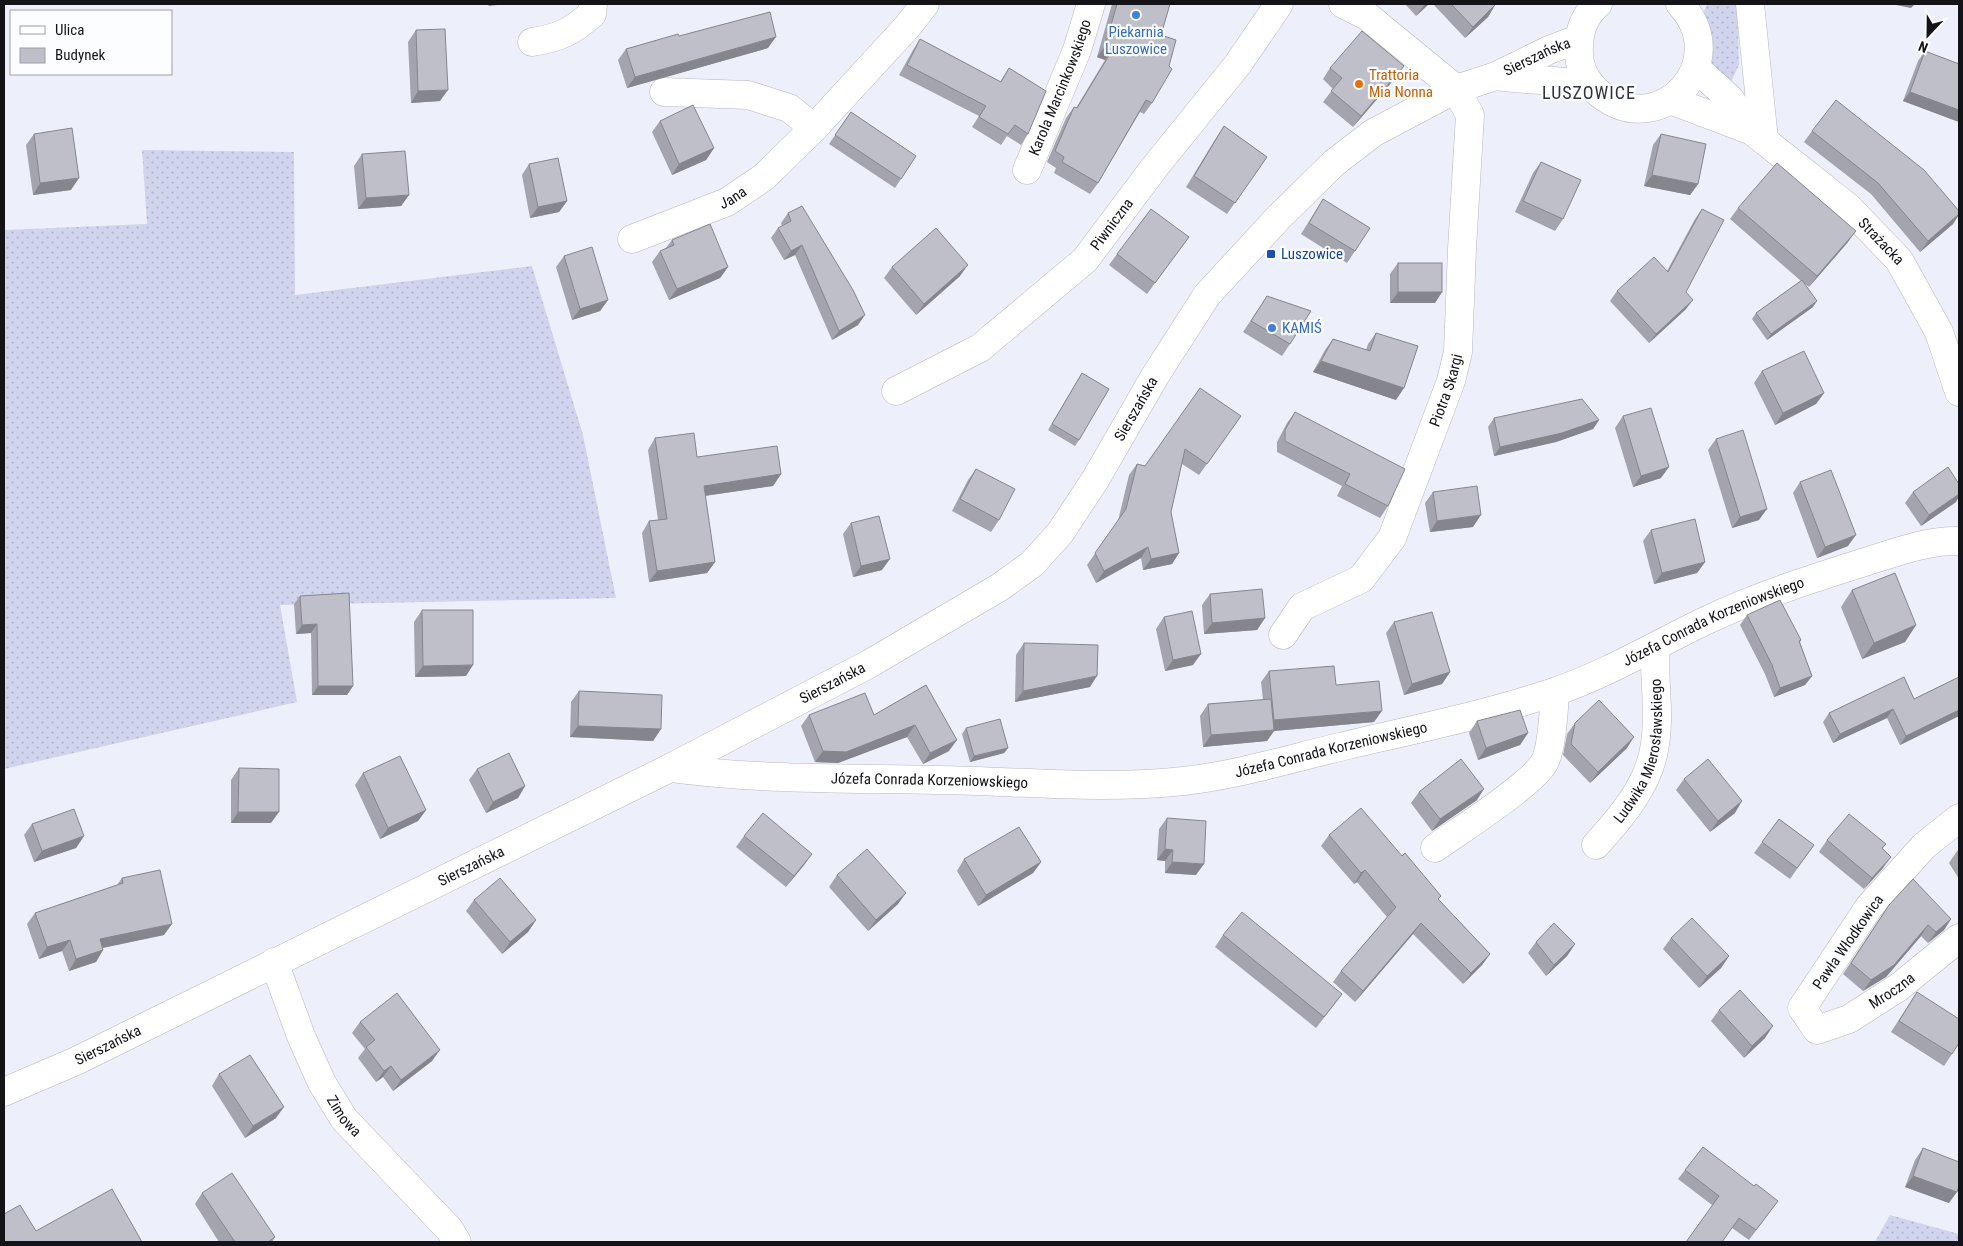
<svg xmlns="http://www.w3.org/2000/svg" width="1963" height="1246" viewBox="0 0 1963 1246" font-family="'Roboto Condensed',sans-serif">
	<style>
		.grass { fill: url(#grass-dots) }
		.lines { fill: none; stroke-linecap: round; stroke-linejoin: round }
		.minor-casing { stroke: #b6b7c2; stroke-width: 29 }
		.minor { stroke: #fff; stroke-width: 28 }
		.wall { fill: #a3a4ad }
		.shaded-wall { fill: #85868d }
		.building { fill: #bebfc9; stroke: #85868d }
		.shop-dot { fill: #3f7fe0; stroke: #fcfdff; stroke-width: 2 }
		.food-dot { fill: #e8710a; stroke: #fcfdff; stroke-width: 2 }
		.transit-dot { fill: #1a4fb4; stroke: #fcfdff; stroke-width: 2 }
		.labels { text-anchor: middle; stroke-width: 4.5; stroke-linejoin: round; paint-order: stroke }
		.shop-label { font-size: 15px; fill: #366cbe; stroke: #fcfdff }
		.street-label { font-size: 15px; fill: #141418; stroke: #fcfdff }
		.food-label { font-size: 15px; fill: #c56008; stroke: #fcfdff; text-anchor: start }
		.transit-label { font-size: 15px; fill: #164399; stroke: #fcfdff; text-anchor: start }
		.quarter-label { font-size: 18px; letter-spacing: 1px; fill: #31323a; stroke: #fcfdff }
	</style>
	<defs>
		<pattern id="grass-dots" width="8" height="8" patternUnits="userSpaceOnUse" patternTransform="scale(1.25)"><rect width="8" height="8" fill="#d1d4ed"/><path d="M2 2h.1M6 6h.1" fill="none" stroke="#b3b5ca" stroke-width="1.8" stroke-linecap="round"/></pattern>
	</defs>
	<rect width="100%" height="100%" fill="#edeffa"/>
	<g class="grass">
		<path d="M1707 4H1737L1739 65 1729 86C1713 70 1701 46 1701 22 1701 17 1705 9 1707 4Z"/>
		<polygon points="142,150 294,152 295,295 532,266 583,435 616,598 280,605 297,702 4,769 4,230 147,224"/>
		<polygon points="1890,1215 1959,1234 1959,1242 1875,1242"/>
	</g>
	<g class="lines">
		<g class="minor-casing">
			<g id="minor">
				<path d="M1598 4C1582 17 1578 36 1579 55 1580 71 1588 84 1600 94 1660 142 1734 62 1680 4"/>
				<polyline points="1750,4 1764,140"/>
				<path d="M532 42C559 38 571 32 592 14L593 4"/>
				<path id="s1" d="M1696 68 1730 99 1752 131 1848 207 1899 260 1939 332 1959 392"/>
				<path d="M1496 76C1527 80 1558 80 1589 85"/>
				<polyline points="664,92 748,95 789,108 814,128"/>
				<polyline points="1670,100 1752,131"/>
				<path id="s2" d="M1027 170 1077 50 1091 4"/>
				<path id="s3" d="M632 239 727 202 764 177 814 128 907 27 925 4"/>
				<path id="s4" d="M896 391 980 348 1085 260 1154 168 1238 64 1279 4"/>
				<path id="s5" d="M1283 635 1302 607 1361 579 1392 538 1451 381 1458 352 1462 249 1470 115 1456 89 1367 16 1343 4"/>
				<path id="s6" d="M670 768C759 780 847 778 937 780 1019 781 1101 790 1184 781 1237 775 1289 759 1340 747 1412 730 1485 715 1554 692 1607 674 1655 645 1705 621 1757 596 1814 578 1868 561 1897 552 1929 540 1959 541"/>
				<path id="s7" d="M1959 818 1924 846 1869 907 1802 1008 1817 1030 1849 1019 1899 987 1959 938"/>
				<path id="s8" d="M1596 845C1622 816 1650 784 1655 744 1660 713 1654 680 1655 649"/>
				<path d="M1435 848C1460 830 1530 786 1544 763 1552 750 1554 708 1555 692"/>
				<path id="s9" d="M274 962 301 1036 322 1083 344 1119 449 1229 457 1242"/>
				<path id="s10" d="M4 1092 76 1061 670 768 869 664 1000 587 1032 564 1060 533 1095 480 1155 376 1207 295 1279 217 1334 163 1373 133 1456 89 1496 76 1549 50 1578 39"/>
			</g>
		</g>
		<use href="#minor" class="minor"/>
	</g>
	<g class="wall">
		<polygon points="1112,4 1170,4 1161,35 1152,103 1144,114 1140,112 1098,183 1090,194 1054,173 1056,168 1047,162 1066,118 1074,107 1076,108 1105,60 1097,57"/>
		<polygon points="1405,4 1429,4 1416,16"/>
		<polygon points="1433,4 1494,4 1495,5 1488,17 1465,38"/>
		<polygon points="416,30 440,101 411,103 408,42"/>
		<polygon points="679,36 768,48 627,88 618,60 626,49"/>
		<polygon points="920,39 1000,82 1009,68 1028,134 1021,145 1007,136 1001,145 972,127 979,116 899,75 913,50"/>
		<polygon points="1925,51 1959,64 1959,122 1903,101 1918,61"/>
		<polygon points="1330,68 1396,77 1353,127 1323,102 1333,89 1323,79"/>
		<polygon points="851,112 916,156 895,188 829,144"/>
		<polygon points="660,121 714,148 706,160 672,175 652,132"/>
		<polygon points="1224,126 1267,157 1227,214 1186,187 1216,138"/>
		<polygon points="1812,131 1959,211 1959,215 1953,224 1920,252 1871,194 1804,142"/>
		<polygon points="34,134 71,190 33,195 26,145"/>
		<polygon points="1661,134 1698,184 1690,195 1644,186 1653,145"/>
		<polygon points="362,154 409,195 401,206 358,209 354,166"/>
		<polygon points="1541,162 1563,219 1555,231 1515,212 1533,173"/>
		<polygon points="529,164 567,201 559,212 530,218 522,175"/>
		<polygon points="1323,199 1355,251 1347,263 1301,234"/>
		<polygon points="1738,208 1848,242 1809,287 1804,283 1813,307 1767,340 1752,319 1756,313 1801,281 1730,219"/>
		<polygon points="1702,209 1686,292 1686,309 1649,343 1610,301 1617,291 1667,271 1695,219"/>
		<polygon points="788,213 858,325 832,340 795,255 784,260 771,238 778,228 782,226 781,223"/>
		<polygon points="1189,237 1147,294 1109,265 1117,254"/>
		<polygon points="672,240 728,267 720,278 669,300 652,262 660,251 666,248"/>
		<polygon points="564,256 608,300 600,311 572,320 556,267"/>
		<polygon points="1398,263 1442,292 1435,303 1390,303 1390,274"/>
		<polygon points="892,267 960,276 916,315 884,278"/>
		<polygon points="1267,296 1290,344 1282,356 1243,332"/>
		<polygon points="1376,333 1396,400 1313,372 1325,350 1333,339 1366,350 1368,344"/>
		<polygon points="1762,371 1824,393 1816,404 1775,425 1754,383"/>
		<polygon points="1082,373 1079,440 1075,446 1048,430"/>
		<polygon points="1295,412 1388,506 1380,518 1337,496 1342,486 1277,452 1277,442 1287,423"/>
		<polygon points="1241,416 1199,475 1182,464 1171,512 1179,553 1172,564 1143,570 1141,558 1096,583 1087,565 1118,521 1129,475 1137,464 1145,466"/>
		<polygon points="1623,416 1661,478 1633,487 1615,428"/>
		<polygon points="1494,418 1599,420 1593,429 1556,442 1494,456 1488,427"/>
		<polygon points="655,438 697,457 781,474 773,486 705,496 715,562 707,573 649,582 642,533 649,521 658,520 648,450"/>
		<polygon points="1716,439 1759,520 1732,528 1708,450"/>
		<polygon points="976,469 999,520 991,532 952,511 968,480"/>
		<polygon points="1800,482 1848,546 1817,558 1793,493"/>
		<polygon points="1433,492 1473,527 1430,532 1425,503"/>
		<polygon points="1913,492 1956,502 1921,526 1905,503"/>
		<polygon points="851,523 882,570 853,577 843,534"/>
		<polygon points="1651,530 1705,562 1697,573 1654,584 1643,541"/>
		<polygon points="1852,590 1916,625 1905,642 1862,659 1841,607"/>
		<polygon points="1210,594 1265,618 1257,630 1204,634 1202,605"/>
		<polygon points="300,596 353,686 347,695 312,695 311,633 296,634 294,604"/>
		<polygon points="422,610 466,676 415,677 414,622"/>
		<polygon points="1747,615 1801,640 1800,642 1812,676 1805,685 1774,697 1765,674 1740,625"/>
		<polygon points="1164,617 1193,665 1165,671 1156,629"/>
		<polygon points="1394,622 1450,672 1442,684 1404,695 1386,633"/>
		<polygon points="1024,643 1090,687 1015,702 1016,655"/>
		<polygon points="1269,671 1336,685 1374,722 1274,731 1267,741 1203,747 1200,716 1208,704 1263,700 1261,682"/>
		<polygon points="1959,677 1959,716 1900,745 1887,718 1833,743 1823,722 1829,713 1914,699"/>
		<polygon points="926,685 949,751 923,764 907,737 838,763 815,762 801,726 809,715 874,715"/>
		<polygon points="579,691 661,729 653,741 570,737 571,702"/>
		<polygon points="1477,721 1528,733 1520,745 1478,760 1469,733"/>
		<polygon points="1575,723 1627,748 1590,783 1563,755 1567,734"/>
		<polygon points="966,728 1008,748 1004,753 970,762 962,734"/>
		<polygon points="239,768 271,823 231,823 231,780"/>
		<polygon points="477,769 525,786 518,798 486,813 469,780"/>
		<polygon points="363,773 426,810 418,821 380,839 355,785"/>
		<polygon points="1684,779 1735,813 1710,832 1676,790"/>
		<polygon points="1419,792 1477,800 1432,831 1411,803"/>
		<polygon points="1167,818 1196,875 1165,873 1165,861 1157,860 1159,829"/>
		<polygon points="1779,819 1814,845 1790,879 1754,853"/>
		<polygon points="32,824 84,836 76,848 34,862 24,835"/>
		<polygon points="1329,835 1438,899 1490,954 1482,965 1463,984 1413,934 1355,1002 1333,982 1341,971 1387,917 1357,882 1354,884 1321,846"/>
		<polygon points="744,836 812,854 804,865 786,887 736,847"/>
		<polygon points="1827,840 1886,844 1883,848 1883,868 1864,889 1819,852"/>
		<polygon points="1959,850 1959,879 1949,863 1957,851"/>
		<polygon points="964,859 1041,862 1033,873 978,906 957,871"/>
		<polygon points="837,875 898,904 868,931 829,887"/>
		<polygon points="122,878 164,935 103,948 103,950 96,962 69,971 62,951 39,959 27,924 35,913 117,885"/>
		<polygon points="474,900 536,920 528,932 502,954 466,911"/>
		<polygon points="1881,917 1951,919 1944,930 1928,943 1921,936 1886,977 1863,991 1843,974"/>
		<polygon points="1223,935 1342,994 1334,1005 1316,1028 1215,947"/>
		<polygon points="1671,938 1729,956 1721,968 1699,988 1663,949"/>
		<polygon points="1536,942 1575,944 1567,956 1546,976 1528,953"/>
		<polygon points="1917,992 1952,1054 1944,1066 1891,1032"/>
		<polygon points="1719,1010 1765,1038 1744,1058 1711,1021"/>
		<polygon points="360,1022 432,1061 393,1091 383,1077 376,1082 358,1058 365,1049 352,1033"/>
		<polygon points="219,1074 276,1118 245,1138 212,1086"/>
		<polygon points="1923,1148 1949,1203 1905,1187 1915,1160"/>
		<polygon points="1685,1170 1754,1186 1778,1201 1749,1240 1732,1228 1712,1205 1678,1179"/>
		<polygon points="202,1193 275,1237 272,1242 219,1242 195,1204"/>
	</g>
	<g class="shaded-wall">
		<polygon points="490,4 507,4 488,6"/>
		<polygon points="1425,4 1429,4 1416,16"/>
		<polygon points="1891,4 1915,4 1911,8"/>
		<polygon points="1495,5 1488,17 1465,38 1473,27"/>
		<polygon points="776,37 768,48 627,88 635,77"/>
		<polygon points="1105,46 1113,49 1105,60 1097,57"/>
		<polygon points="1404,66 1396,77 1353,127 1361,116"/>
		<polygon points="448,90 440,101 411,103 418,91"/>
		<polygon points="1910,92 1959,110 1959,122 1903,101"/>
		<polygon points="714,148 706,160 672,175 679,164"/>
		<polygon points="1652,175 1698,184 1690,195 1644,186"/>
		<polygon points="79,178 71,190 33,195 40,183"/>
		<polygon points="409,195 401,206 358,209 366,198"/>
		<polygon points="567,201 559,212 530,218 538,207"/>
		<polygon points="1959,214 1953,224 1920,252 1928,241"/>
		<polygon points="1856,231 1848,242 1809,287 1817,276"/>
		<polygon points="802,245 795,255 784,260 791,251"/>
		<polygon points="968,265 960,276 916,315 924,304"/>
		<polygon points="728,267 720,278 669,300 677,289"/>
		<polygon points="1398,292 1442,292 1435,303 1390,303"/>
		<polygon points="608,300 600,311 572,320 580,309"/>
		<polygon points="1693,300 1686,309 1649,343 1656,334"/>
		<polygon points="1817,301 1813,307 1767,340 1771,334"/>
		<polygon points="865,315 858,325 832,340 839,331"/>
		<polygon points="1321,361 1404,388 1396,400 1313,372"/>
		<polygon points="1824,393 1816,404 1775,425 1783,413"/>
		<polygon points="1599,420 1593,429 1556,442 1494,456 1500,447"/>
		<polygon points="1669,467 1661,478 1633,487 1641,476"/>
		<polygon points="781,474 773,486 696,497 704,486"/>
		<polygon points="1959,494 1959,497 1956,502 1921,526 1929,515"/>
		<polygon points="1767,509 1759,520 1732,528 1740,517"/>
		<polygon points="1481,515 1473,527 1430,532 1437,521"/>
		<polygon points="1856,535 1848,546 1817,558 1825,547"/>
		<polygon points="1148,547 1141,558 1096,583 1104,571"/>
		<polygon points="1179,553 1172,564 1143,570 1151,559"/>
		<polygon points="890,559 882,570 853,577 861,566"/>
		<polygon points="715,562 707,573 649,582 657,571"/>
		<polygon points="1705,562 1697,573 1654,584 1662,573"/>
		<polygon points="1265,618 1257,630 1204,634 1212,623"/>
		<polygon points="317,624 311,633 296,634 302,625"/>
		<polygon points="1916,625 1905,642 1862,659 1874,643"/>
		<polygon points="1201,654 1193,665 1165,671 1173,660"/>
		<polygon points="473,665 466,676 415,677 423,666"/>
		<polygon points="1450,672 1442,684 1404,695 1412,684"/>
		<polygon points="1097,676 1090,687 1015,702 1023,691"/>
		<polygon points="1812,676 1805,685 1774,697 1780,688"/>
		<polygon points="318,686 353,686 347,695 312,695"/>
		<polygon points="1893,709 1887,718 1833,743 1840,734"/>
		<polygon points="1959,710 1959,716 1900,745 1906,736"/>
		<polygon points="1382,711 1374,722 1274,731 1267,741 1203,747 1211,735 1274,720"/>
		<polygon points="915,725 907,737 838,763 815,762 823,751"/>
		<polygon points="578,726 661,729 653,741 570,737"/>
		<polygon points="1528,733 1520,745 1478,760 1486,748"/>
		<polygon points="1634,737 1627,748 1590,783 1598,772"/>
		<polygon points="957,740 949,751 923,764 930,753"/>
		<polygon points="1008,748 1004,753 970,762 974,756"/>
		<polygon points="525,786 518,798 486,813 493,802"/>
		<polygon points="1484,789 1477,800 1432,831 1440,819"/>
		<polygon points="1742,801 1735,813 1710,832 1718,821"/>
		<polygon points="426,810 418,821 380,839 388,828"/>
		<polygon points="238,812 279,812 271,823 231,823"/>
		<polygon points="84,836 76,848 34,862 42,851"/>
		<polygon points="1165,849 1173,850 1165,861 1157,860"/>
		<polygon points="812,854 804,865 786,887 794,876"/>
		<polygon points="1891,857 1883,868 1864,889 1872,878"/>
		<polygon points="1041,862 1033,873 978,906 986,895"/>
		<polygon points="1172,862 1204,864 1196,875 1165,873"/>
		<polygon points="1365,870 1357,882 1354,884 1361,873"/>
		<polygon points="906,893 898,904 868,931 876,920"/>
		<polygon points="1951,919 1944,930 1928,943 1936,932"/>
		<polygon points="536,920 528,932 502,954 510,942"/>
		<polygon points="1421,923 1413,934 1355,1002 1363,991"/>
		<polygon points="172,924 164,935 92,950 100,939"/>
		<polygon points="1928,925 1921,936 1886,977 1863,991 1871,980"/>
		<polygon points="70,940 62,951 39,959 47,947"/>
		<polygon points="1575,944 1567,956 1546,976 1554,965"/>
		<polygon points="103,950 96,962 69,971 76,959"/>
		<polygon points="1490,954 1482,965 1463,984 1471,973"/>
		<polygon points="1729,956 1721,968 1699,988 1707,976"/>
		<polygon points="1773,1026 1765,1038 1744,1058 1752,1046"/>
		<polygon points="440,1050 432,1061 393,1091 401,1080"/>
		<polygon points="391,1066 383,1077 376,1082 384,1071"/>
		<polygon points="284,1107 276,1118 245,1138 253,1126"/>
		<polygon points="1913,1176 1957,1192 1949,1203 1905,1187"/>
	</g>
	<g class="building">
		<polygon points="1117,4 1170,4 1161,35 1176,40 1169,66 1172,69 1152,103 1146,100 1098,183 1062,162 1064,157 1055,151 1074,107 1077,108 1113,49 1105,46"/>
		<polygon points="1451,4 1494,4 1495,5 1473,27"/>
		<polygon points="770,12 776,37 635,77 626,49 678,34 679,36"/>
		<polygon points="445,29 448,90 418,91 416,30"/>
		<polygon points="1362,31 1404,66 1361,116 1331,91 1342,78 1330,68"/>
		<polygon points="920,39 1001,82 1009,68 1046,91 1028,134 1015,125 1008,134 979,117 986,106 907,65"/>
		<polygon points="1925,51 1959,64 1959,110 1910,92"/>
		<polygon points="1836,100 1924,170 1959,211 1959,214 1928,241 1878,183 1812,131"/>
		<polygon points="693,105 714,148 679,164 660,121"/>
		<polygon points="851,112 916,156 901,179 835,135"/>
		<polygon points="1224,126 1267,157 1235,203 1194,176"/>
		<polygon points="72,128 79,178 40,183 34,134"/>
		<polygon points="1661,134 1706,144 1698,184 1652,175"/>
		<polygon points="405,151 409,195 366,198 362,154"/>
		<polygon points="558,158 567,201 538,207 529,164"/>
		<polygon points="1541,162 1581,180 1563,219 1523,201"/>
		<polygon points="1777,163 1856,231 1817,276 1738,208"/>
		<polygon points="1323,199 1370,228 1355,251 1309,223"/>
		<polygon points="802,206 853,290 865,315 839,331 802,245 791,251 778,228 791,221 788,213"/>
		<polygon points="1151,209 1189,237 1155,283 1117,254"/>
		<polygon points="1702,209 1724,220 1686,292 1693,300 1656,334 1617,291 1654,257 1668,272"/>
		<polygon points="710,224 728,267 677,289 660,251 674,245 672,240"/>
		<polygon points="936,228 968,265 924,304 892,267"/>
		<polygon points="592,247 608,300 580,309 564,256"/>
		<rect x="1398" y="263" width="44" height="29"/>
		<polygon points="1802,280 1817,301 1771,334 1756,313"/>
		<polygon points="1267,296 1311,311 1290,344 1251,321"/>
		<polygon points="1376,333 1418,346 1404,388 1321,361 1333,339 1370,351"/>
		<polygon points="1804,351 1824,393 1783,413 1762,371"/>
		<polygon points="1082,373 1109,389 1079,440 1052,424"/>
		<polygon points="1200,388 1241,416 1207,464 1185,449 1171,512 1179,553 1151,559 1148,547 1104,571 1095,553 1126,509 1137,464 1145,466"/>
		<polygon points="1582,399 1599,420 1562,433 1500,447 1494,418"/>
		<polygon points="1651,408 1669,467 1641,476 1623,416"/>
		<polygon points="1295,412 1405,469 1388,506 1345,484 1350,474 1285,441 1285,430"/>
		<polygon points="1743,430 1767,509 1740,517 1716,439"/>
		<polygon points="694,433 697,457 777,446 781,474 704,486 715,562 657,571 649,521 667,519 655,438"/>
		<polygon points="1948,467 1959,484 1959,494 1929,515 1913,492"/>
		<polygon points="976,469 1015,489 999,520 960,499"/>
		<polygon points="1831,470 1856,535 1825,547 1800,482"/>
		<polygon points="1477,486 1481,515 1437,521 1433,492"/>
		<polygon points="879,516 890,559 861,566 851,523"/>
		<polygon points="1695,519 1705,562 1662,573 1651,530"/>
		<polygon points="1895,573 1916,625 1874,643 1852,590"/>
		<polygon points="1262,589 1265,618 1212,623 1210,594"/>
		<polygon points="349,593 353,686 318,686 317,624 302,625 300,596"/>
		<polygon points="1780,600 1801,640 1799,641 1812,676 1780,688 1772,665 1747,615"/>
		<polygon points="422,610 473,610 473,665 423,666"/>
		<polygon points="1192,611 1201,654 1173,660 1164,617"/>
		<polygon points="1432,612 1450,672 1412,684 1394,622"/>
		<polygon points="1024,643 1098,645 1097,676 1023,691"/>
		<polygon points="1334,666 1336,685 1379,681 1382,711 1274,720 1269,671"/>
		<polygon points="1904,677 1914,699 1959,677 1959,710 1906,736 1893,709 1840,734 1829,713"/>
		<polygon points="926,685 957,740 930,753 915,725 846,752 823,751 809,715 865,693 874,715"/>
		<polygon points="579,691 662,695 661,729 578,726"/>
		<polygon points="1271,699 1274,730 1211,735 1208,704"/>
		<polygon points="1599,700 1634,737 1598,772 1571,744 1575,723"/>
		<polygon points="1520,710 1528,733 1486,748 1477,721"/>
		<polygon points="1000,719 1008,748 974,756 966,728"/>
		<polygon points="509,753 525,786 493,802 477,769"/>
		<polygon points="400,756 426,810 388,828 363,773"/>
		<polygon points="1461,759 1484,789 1440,819 1419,792"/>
		<polygon points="1708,759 1742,801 1718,821 1684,779"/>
		<polygon points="239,768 279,769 279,812 238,812"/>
		<polygon points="1361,808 1402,856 1405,853 1441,896 1438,899 1490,954 1471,973 1421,923 1363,991 1341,971 1396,907 1365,870 1361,873 1329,835"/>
		<polygon points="74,809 84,836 42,851 32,824"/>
		<polygon points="763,813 812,854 794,876 744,836"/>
		<polygon points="1849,814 1886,844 1882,848 1891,857 1872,878 1827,840"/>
		<polygon points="1167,818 1206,821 1204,864 1172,862 1173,850 1165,849"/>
		<polygon points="1779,819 1814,845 1797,868 1762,842"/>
		<polygon points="1019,827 1041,862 986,895 964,859"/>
		<polygon points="867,849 906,893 876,920 837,875"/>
		<polygon points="160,870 172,924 100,939 103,950 76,959 70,940 47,947 35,913 123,883 122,878"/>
		<polygon points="500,878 536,920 510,942 474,900"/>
		<polygon points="1913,879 1951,919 1936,932 1928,925 1894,965 1871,980 1851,963 1889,905"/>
		<polygon points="1242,912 1342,994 1324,1017 1223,935"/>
		<polygon points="1692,918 1729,956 1707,976 1671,938"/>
		<polygon points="1554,923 1575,944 1554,965 1536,942"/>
		<polygon points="1740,990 1773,1026 1752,1046 1719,1010"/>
		<polygon points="1917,992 1959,1019 1959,1043 1952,1054 1899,1021"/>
		<polygon points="397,993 440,1050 401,1080 391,1066 384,1071 366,1047 375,1040 360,1022"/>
		<polygon points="250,1055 284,1107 253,1126 219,1074"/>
		<polygon points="1703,1147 1754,1186 1756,1184 1778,1201 1756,1230 1739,1218 1722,1242 1686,1242 1719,1196 1685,1170"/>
		<polygon points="1923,1148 1959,1162 1959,1186 1957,1192 1913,1176"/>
		<polygon points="232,1173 275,1237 268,1242 235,1242 202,1193"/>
		<polygon points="112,1189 142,1242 4,1242 4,1214 20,1205 36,1231"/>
	</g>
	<g class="shop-dot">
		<circle cx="1136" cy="15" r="5"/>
		<circle cx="1272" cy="328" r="5"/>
	</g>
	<circle class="food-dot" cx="1359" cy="84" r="5"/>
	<rect class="transit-dot" x="1266" y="249" width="10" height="10" rx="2.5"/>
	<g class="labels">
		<g class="shop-label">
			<text x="1136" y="37">Piekarnia<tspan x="1136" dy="17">Luszowice</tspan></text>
			<text x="1282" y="333" text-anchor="start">KAMIŚ</text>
		</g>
		<g class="street-label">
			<text dy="5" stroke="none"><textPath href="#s10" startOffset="1892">Sierszańska</textPath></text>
			<text dy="5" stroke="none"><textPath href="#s2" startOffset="89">Karola Marcinkowskiego</textPath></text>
			<text dy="5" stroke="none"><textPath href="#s3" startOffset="109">Jana</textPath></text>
			<text dy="5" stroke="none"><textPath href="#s4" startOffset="276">Piwniczna</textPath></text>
			<text dy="5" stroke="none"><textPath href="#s1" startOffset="255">Strażacka</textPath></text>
			<text dy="5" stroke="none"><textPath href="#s5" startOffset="308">Piotra Skargi</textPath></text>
			<text dy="5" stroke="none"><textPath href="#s10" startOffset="1344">Sierszańska</textPath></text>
			<text dy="5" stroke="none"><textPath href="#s6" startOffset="1070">Józefa Conrada Korzeniowskiego</textPath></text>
			<text dy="5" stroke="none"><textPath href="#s10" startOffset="924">Sierszańska</textPath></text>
			<text dy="5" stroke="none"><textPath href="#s6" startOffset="665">Józefa Conrada Korzeniowskiego</textPath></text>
			<text dy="5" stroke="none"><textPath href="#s8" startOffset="108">Ludwika Mierosławskiego</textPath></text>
			<text dy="5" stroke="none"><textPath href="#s6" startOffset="260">Józefa Conrada Korzeniowskiego</textPath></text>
			<text dy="5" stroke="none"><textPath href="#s10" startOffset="519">Sierszańska</textPath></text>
			<text transform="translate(1848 942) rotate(-55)" y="5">Pawła Włodkowica</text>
			<text dy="5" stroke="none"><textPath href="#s7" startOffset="360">Mroczna</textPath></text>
			<text dy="5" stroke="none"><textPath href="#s10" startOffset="114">Sierszańska</textPath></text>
			<text dy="5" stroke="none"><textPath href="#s9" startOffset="170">Zimowa</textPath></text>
		</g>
		<g class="food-label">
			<text x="1369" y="80">Trattoria<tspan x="1369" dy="17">Mia Nonna</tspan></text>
		</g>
		<g class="transit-label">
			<text x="1281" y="259">Luszowice</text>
		</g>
		<g class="quarter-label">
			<text x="1589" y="99">LUSZOWICE</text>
		</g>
	</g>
	<rect width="1963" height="1246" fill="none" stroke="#141418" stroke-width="10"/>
	<rect x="10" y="10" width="162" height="65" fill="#fcfdff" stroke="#9fa0a3"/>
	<rect x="20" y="26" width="25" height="8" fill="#ffffff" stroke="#9fa0a3"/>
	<text x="55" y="35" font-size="15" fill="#141418">Ulica</text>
	<rect x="20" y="48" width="25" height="15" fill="#bebfc9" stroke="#9fa0a3"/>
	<text x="55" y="60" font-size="15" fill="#141418">Budynek</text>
	<g transform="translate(1928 35) rotate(202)" stroke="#fcfdff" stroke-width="4" paint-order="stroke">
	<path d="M0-4L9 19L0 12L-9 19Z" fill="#141418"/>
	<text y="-8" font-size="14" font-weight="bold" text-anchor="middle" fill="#141418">N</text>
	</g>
</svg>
